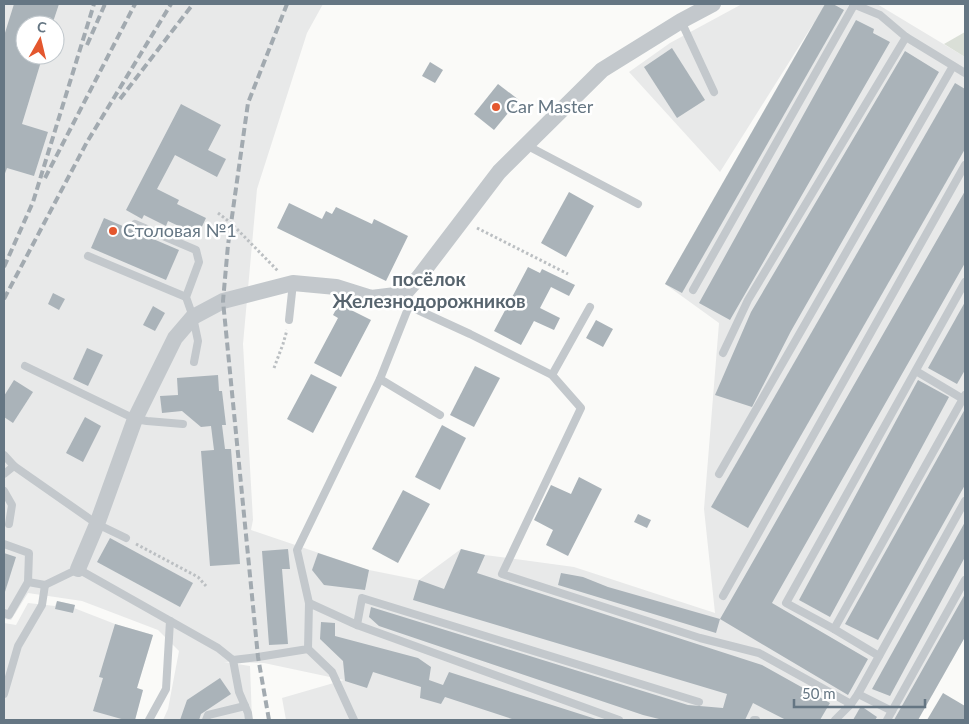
<svg xmlns="http://www.w3.org/2000/svg" width="969" height="724" viewBox="0 0 969 724" font-family="Lato,sans-serif">
	<style>
		.built { fill: #e8e9e9; fill-rule: evenodd }
		.green { fill: #dadfd7 }
		.building { fill: #aab3b9 }
		.lines { fill: none; stroke-linecap: round; stroke-linejoin: round }
		.path { stroke: #bbbfc2; stroke-width: 3; stroke-dasharray: 2.5 2.5; stroke-linecap: butt }
		.service { stroke: #c3c8cc; stroke-width: 8 }
		.minor { stroke: #c3c8cc; stroke-width: 16 }
		.rail { stroke: #a2aab0; stroke-width: 4; stroke-dasharray: 8 4; stroke-linecap: butt }
		.poi-dot { fill: #e4572e; stroke: #fff; stroke-width: 2 }
		.labels { text-anchor: middle; stroke-width: 5; stroke-linejoin: round; paint-order: stroke }
		.poi-label { font-size: 18px; fill: #657683; stroke: #fff; text-anchor: start }
		.neighbourhood-label { font-size: 19px; font-weight: bold; fill: #57646e; stroke: #fff }
	</style>
	<rect width="100%" height="100%" fill="#fafaf8"/>
	<g class="built">
		<path d="M4 4H323L307 33 257 189 243 344 253 520 251 530 369 570 419 580 461 549 485 555 574 567 715 613 704 509 719 323 665 284 815 21 720 172 629 72 670 43 742 4H877L965 57V637L918 720H286L282 698 344 680 264 663 224 662 250 666 252 720H163L168 709 179 651 158 630 82 601 28 593 11 620 4 619ZM25 25H55V55H25Z"/>
		<polygon points="57,601 75,605 74,608 115,624 153,635 137,688 143,690 135,720 4,720 4,623 16,625 28,603 55,606"/>
	</g>
	<polygon class="green" points="965,32 965,57 944,44"/>
	<g class="building">
		<polygon points="14,4 59,4 52,25 25,25 25,55 43,55 22,124 48,132 34,176 7,168 4,176 4,36"/>
		<polygon points="825,4 833,4 844,10 682,293 665,284"/>
		<polygon points="856,20 874,29 873,33 890,42 730,320 699,303"/>
		<polygon points="672,48 705,100 677,118 644,67"/>
		<polygon points="905,51 939,72 791,331 752,407 715,395 751,312"/>
		<polygon points="430,62 443,70 435,83 422,76"/>
		<polygon points="955,83 965,89 965,149 748,528 711,507"/>
		<polygon points="498,84 519,100 494,130 474,114"/>
		<polygon points="181,104 221,125 208,150 226,159 217,177 175,155 157,189 179,200 177,204 206,218 198,235 168,221 166,226 144,215 142,219 126,210"/>
		<polygon points="965,191 965,263 772,603 868,659 848,695 720,619"/>
		<polygon points="569,192 594,206 566,257 541,243"/>
		<polygon points="289,203 322,219 326,211 332,214 336,207 372,224 374,219 408,236 386,281 277,228"/>
		<polygon points="104,218 179,250 166,280 91,248"/>
		<polygon points="528,267 540,273 542,269 575,285 569,296 551,287 540,308 560,318 554,330 534,321 521,345 494,331"/>
		<polygon points="53,293 65,299 59,310 48,304"/>
		<polygon points="965,302 965,370 957,384 928,368"/>
		<polygon points="339,304 371,320 341,377 314,363 338,318 333,315"/>
		<polygon points="153,306 165,313 155,331 143,325"/>
		<polygon points="596,320 613,329 603,347 586,338"/>
		<polygon points="87,348 103,355 88,386 73,379"/>
		<polygon points="475,366 500,378 474,427 450,415"/>
		<polygon points="311,374 337,387 313,433 287,419"/>
		<polygon points="218,375 219,391 222,391 226,425 222,425 225,449 231,449 240,564 210,566 201,451 214,450 211,426 201,427 182,411 162,413 160,396 178,395 177,378"/>
		<polygon points="14,380 33,392 13,423 4,417 4,396"/>
		<polygon points="918,380 949,397 830,617 799,600"/>
		<polygon points="965,409 965,485 878,640 845,624"/>
		<polygon points="85,417 101,426 83,462 66,453"/>
		<polygon points="442,425 466,438 440,490 415,477"/>
		<polygon points="579,477 602,489 568,556 546,545 553,530 534,520 551,485 571,494"/>
		<polygon points="403,490 430,504 398,563 372,549"/>
		<polygon points="638,514 651,520 647,528 634,522"/>
		<polygon points="965,522 965,557 890,696 872,689"/>
		<polygon points="110,538 193,583 180,607 97,562"/>
		<polygon points="288,549 290,569 282,569 288,644 269,645 262,551"/>
		<polygon points="461,549 485,555 477,573 762,665 830,703 820,720 786,720 753,703 745,720 663,720 643,715 379,626 369,617 371,607 688,705 723,708 727,694 413,600 419,580 444,589"/>
		<polygon points="4,553 16,557 4,595"/>
		<polygon points="318,553 369,570 365,590 324,585 312,570"/>
		<polygon points="561,573 583,577 608,587 720,619 716,633 558,585"/>
		<polygon points="965,594 965,637 918,720 894,720"/>
		<polygon points="57,601 75,605 73,613 55,609"/>
		<polygon points="321,622 335,623 335,636 418,658 431,667 429,680 443,685 449,672 599,720 515,720 445,697 441,704 420,698 421,687 373,672 367,688 345,681 343,661 320,639"/>
		<polygon points="115,624 153,635 137,688 143,690 135,720 125,720 93,711 103,678 99,677"/>
		<polygon points="220,678 231,694 201,714 199,720 180,720 187,700"/>
		<polygon points="943,693 965,706 965,720 927,720"/>
		<polygon points="861,706 877,717 875,720 853,720"/>
	</g>
	<g class="lines">
		<g class="path">
			<polyline points="218,213 231,223 278,271"/>
			<polyline points="477,228 568,274"/>
			<polyline points="274,368 283,344 287,330"/>
			<polyline points="136,544 198,577 206,586"/>
		</g>
		<g class="service">
			<polyline points="853,4 880,15 906,37 965,73"/>
			<polyline points="681,21 714,92"/>
			<polyline points="526,145 638,204"/>
			<polyline points="135,224 196,250 199,262 186,297 193,317 198,341 194,362"/>
			<polyline points="88,256 186,297"/>
			<polyline points="693,290 854,5"/>
			<polyline points="289,320 293,283"/>
			<polyline points="723,353 748,300 906,37"/>
			<polyline points="25,366 135,419 147,421 183,424"/>
			<polyline points="916,371 963,399"/>
			<polyline points="552,375 590,307"/>
			<polyline points="380,379 440,415"/>
			<polyline points="4,455 14,466 97,524 126,538"/>
			<polyline points="4,474 14,466"/>
			<polyline points="719,474 953,66"/>
			<polyline points="4,491 12,505 9,524"/>
			<polyline points="4,544 29,553 28,582"/>
			<polyline points="723,596 965,165"/>
			<polyline points="309,603 297,550 380,379 409,306 470,334 552,375 581,408 502,574 700,638 759,653 851,704"/>
			<polyline points="4,613 9,615 28,582 45,585 78,569 218,648 233,660 258,657 308,649 309,603 357,625"/>
			<polyline points="834,629 965,395"/>
			<polyline points="308,649 332,672 354,720"/>
			<polyline points="879,656 834,629 786,603 965,282"/>
			<polyline points="233,660 239,692 248,713 249,720"/>
			<polyline points="4,694 18,646 42,605 45,585"/>
			<polyline points="858,694 892,711"/>
			<polyline points="149,720 166,689 170,621"/>
			<polyline points="206,720 208,715 245,706"/>
			<polyline points="619,720 357,625 362,598 699,702"/>
			<polyline points="754,720 756,720"/>
			<polyline points="835,720 851,704 858,694 965,501"/>
			<polyline points="887,720 965,580"/>
		</g>
		<polyline class="minor" points="78,569 97,524 135,419 175,338 193,317 223,301 293,283 336,287 371,298 404,294 419,277 499,172 602,70 681,21 713,4"/>
		<g class="rail">
			<polyline points="87,45 105,4"/>
			<polyline points="120,99 193,4"/>
			<polyline points="45,178 135,4"/>
			<polyline points="4,267 33,202 94,4"/>
			<polyline points="4,299 87,142 171,4"/>
			<polyline points="269,720 258,657 223,301 228,245 248,103 287,4"/>
		</g>
	</g>
	<g class="poi-dot">
		<circle cx="496" cy="107" r="5"/>
		<circle cx="113" cy="231" r="5"/>
	</g>
	<g class="labels">
		<g class="poi-label">
			<text x="506" y="113">Car Master</text>
			<text x="123" y="237">Столовая №1</text>
		</g>
		<g class="neighbourhood-label">
			<text x="429" y="286">посёлок<tspan x="429" dy="22">Железнодорожников</tspan></text>
		</g>
	</g>
	<rect width="969" height="724" fill="none" stroke="#657683" stroke-width="10"/>
	<g transform="translate(40 40) rotate(8)"><circle r="24" fill="#ffffff" stroke="#c1c8cd"/>
	<path d="M0-4L9 19L0 12L-9 19Z" fill="#e4572e"/>
	<text y="-8" font-size="14" font-weight="bold" text-anchor="middle" fill="#657683">С</text>
	</g>
	<path d="M794 699v8h131v-8" fill="none" stroke="#657683" stroke-width="2.5"/>
	<text x="802" y="699" font-size="15" fill="#657683" stroke="#ffffff" stroke-width="4" paint-order="stroke">50 m</text>
</svg>
